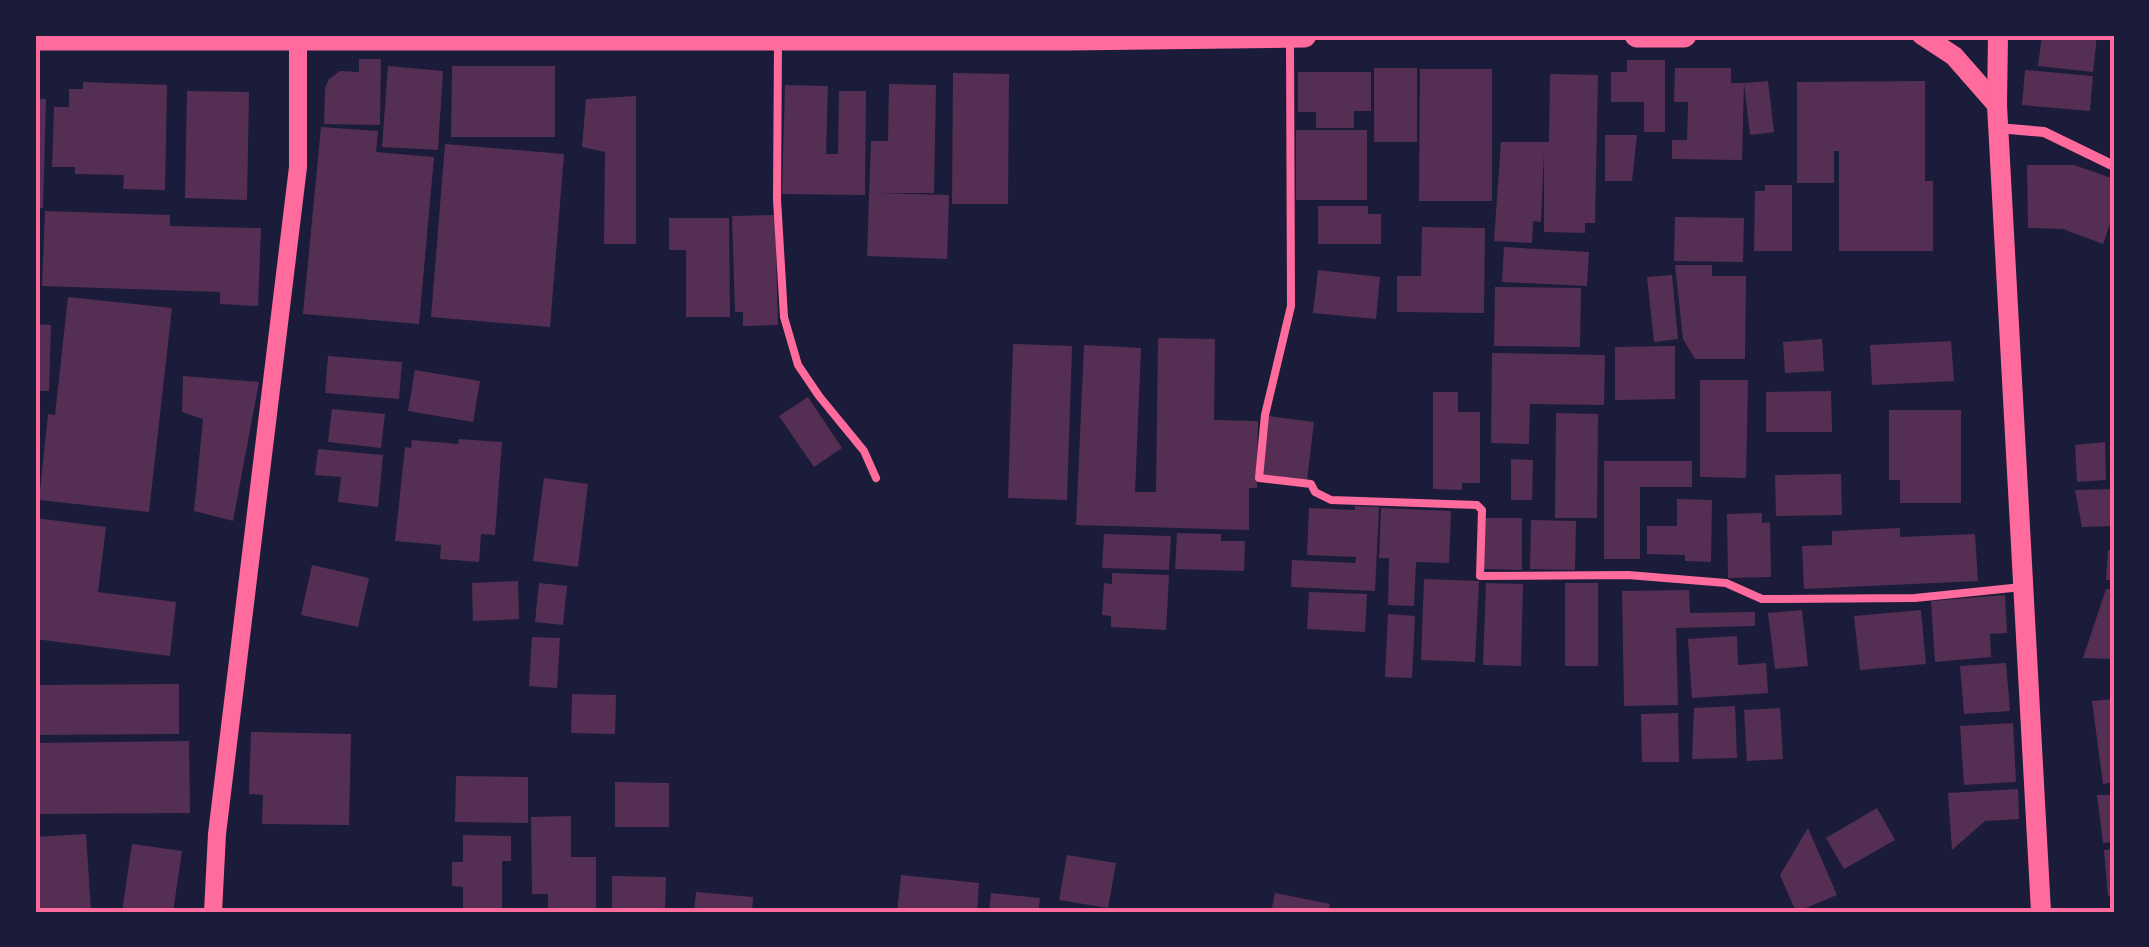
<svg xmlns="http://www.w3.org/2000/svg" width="2149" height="947" viewBox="0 0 2149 947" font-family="'IBM Plex Sans',sans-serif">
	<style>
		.building { fill: #542f53 }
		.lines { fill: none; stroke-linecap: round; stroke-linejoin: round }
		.service { stroke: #ff6b9d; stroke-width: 8 }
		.minor { stroke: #ff6b9d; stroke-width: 10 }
		.tertiary { stroke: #ff6b9d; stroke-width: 18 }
		.secondary { stroke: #ff6b9d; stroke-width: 20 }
		.trunk { stroke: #ff6b9d; stroke-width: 25 }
		.neatline { fill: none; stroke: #ff6b9d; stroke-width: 4 }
	</style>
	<rect width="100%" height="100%" fill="#1b1b3a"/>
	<g class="building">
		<polygon points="2042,35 2097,35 2093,72 2038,66"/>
		<polygon points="359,59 381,59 380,125 324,124 325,88 329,79 340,71 359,72"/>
		<polygon points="1627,60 1665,60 1665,132 1644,132 1644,102 1611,102 1611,72 1627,72"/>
		<polygon points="388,66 443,71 438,150 382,147"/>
		<polygon points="452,66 555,66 555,137 451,137"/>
		<rect x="1374" y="68" width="43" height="74"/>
		<polygon points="1675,68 1731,68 1731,83 1744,83 1742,160 1672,159 1672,140 1687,140 1688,102 1674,102"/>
		<polygon points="1420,69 1492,69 1492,201 1419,201"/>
		<polygon points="2025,70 2093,76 2090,111 2022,105"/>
		<polygon points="1298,72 1371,72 1371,111 1354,111 1354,128 1316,128 1316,112 1298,112"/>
		<polygon points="953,73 1009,74 1008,204 952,204"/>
		<polygon points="1550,74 1598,75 1595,223 1585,223 1585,233 1544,232 1544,152 1541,222 1533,221 1532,243 1494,241 1501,142 1549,142"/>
		<polygon points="1768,81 1774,132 1750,135 1744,83"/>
		<polygon points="1925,81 1925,181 1933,181 1933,251 1839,251 1839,151 1834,151 1834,183 1797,183 1797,82"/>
		<polygon points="83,82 167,85 165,190 123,189 124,175 75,174 75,167 52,167 54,107 69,107 69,89 83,89"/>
		<polygon points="889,84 936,85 934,193 875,193 949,195 947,259 867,256 871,141 888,141"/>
		<polygon points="785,85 828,86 826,154 838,154 839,91 866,91 865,195 782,194"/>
		<polygon points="187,91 249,92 247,200 185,198"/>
		<polygon points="636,96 636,244 604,244 605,152 582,147 586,99"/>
		<polygon points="35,99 46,99 43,208 35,208"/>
		<polygon points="321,127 378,131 376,152 434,157 419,324 303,314"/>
		<rect x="1296" y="130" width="71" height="70"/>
		<polygon points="1605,135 1637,135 1632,181 1605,181"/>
		<polygon points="445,144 564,154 550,327 431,317"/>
		<polygon points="2027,165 2074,165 2114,179 2114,212 2103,244 2063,229 2028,228"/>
		<polygon points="1765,185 1792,185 1792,251 1754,251 1755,191 1765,191"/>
		<polygon points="1318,206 1368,206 1368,214 1381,214 1381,244 1318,244"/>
		<polygon points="45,211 170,215 170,226 261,228 258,306 220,304 220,292 42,286"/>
		<polygon points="775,215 778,325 743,326 743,312 735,312 732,216"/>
		<polygon points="1675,217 1744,218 1743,262 1674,261"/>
		<polygon points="669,218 729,218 730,317 686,317 686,250 669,250"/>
		<polygon points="1422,227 1485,228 1484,313 1397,312 1397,276 1421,276"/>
		<polygon points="1504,247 1589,252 1587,286 1502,282"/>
		<polygon points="1675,265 1712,265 1712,276 1746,276 1745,359 1695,359 1683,339"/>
		<polygon points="1318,270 1380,277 1376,319 1313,313"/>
		<polygon points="1672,275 1678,339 1654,342 1647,277"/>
		<polygon points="1495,287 1581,288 1580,347 1494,346"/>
		<polygon points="68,297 172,308 149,512 39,500 48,414 55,415"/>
		<polygon points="35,324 51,325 49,391 35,391"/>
		<polygon points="1158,338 1215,339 1214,420 1258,421 1257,488 1249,488 1249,530 1076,525 1084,345 1141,348 1135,492 1156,492"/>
		<polygon points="1822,339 1824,371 1785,373 1783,342"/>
		<polygon points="1951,341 1954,381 1872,385 1870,345"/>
		<polygon points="1013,344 1072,346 1067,500 1008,498"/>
		<polygon points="1675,346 1675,399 1615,400 1615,347"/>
		<polygon points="1492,353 1605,355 1604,405 1530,404 1529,444 1491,443"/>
		<polygon points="328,356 402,362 399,399 325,393"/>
		<polygon points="415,370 480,381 473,422 408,411"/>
		<polygon points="183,376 259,382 233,521 194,511 203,419 182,412"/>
		<polygon points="1700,380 1748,380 1746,478 1700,477"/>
		<polygon points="1831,391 1832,432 1766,432 1766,392"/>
		<polygon points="1433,392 1458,392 1458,412 1480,412 1480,483 1462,483 1462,490 1433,489"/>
		<polygon points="808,397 842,448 814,467 779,416"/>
		<polygon points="332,409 385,414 381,448 328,442"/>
		<polygon points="1889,410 1961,410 1961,503 1900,503 1900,480 1889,480"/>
		<polygon points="1556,413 1598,414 1597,518 1555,518"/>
		<polygon points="1268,416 1314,422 1307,481 1261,475"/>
		<polygon points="459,439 502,442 495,535 481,534 479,562 440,559 441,545 395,541 405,447 411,448 412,440 458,444"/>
		<polygon points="2105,442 2106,480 2077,482 2075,445"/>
		<polygon points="318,449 383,455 378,507 338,502 341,477 315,475"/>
		<polygon points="1511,459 1533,460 1532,500 1511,500"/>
		<polygon points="1604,461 1692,461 1692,487 1640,487 1640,559 1604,559"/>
		<polygon points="1841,474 1842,515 1776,516 1775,475"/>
		<polygon points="544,478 588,484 578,567 533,561"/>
		<polygon points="2114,489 2114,526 2082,527 2075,490"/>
		<polygon points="1677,499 1712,500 1711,562 1685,561 1685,555 1647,554 1647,526 1677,526"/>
		<polygon points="1355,506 1379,507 1375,591 1291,587 1292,560 1355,563 1356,557 1307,555 1309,508 1355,510"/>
		<polygon points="1381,508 1451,511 1449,563 1416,562 1414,606 1388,605 1389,558 1379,558"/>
		<polygon points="1762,513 1762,523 1770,522 1771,577 1728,578 1727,514"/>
		<polygon points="35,518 106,527 98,592 176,602 170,656 35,639"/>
		<polygon points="1485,518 1522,518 1522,570 1484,569"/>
		<polygon points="1531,520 1576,521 1575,570 1530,569"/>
		<polygon points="1900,528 1900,537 1975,534 1978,581 1804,589 1802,546 1832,545 1832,531"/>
		<polygon points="1177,533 1221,534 1221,541 1245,541 1244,571 1175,569"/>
		<polygon points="1104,534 1171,536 1169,570 1102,568"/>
		<polygon points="2108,550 2114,550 2114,580 2106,580"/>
		<polygon points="312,565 369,578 358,627 301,615"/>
		<polygon points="1112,573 1169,575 1166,630 1111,627 1111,616 1102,615 1104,583 1112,584"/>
		<polygon points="1424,579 1479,581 1475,662 1421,660"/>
		<polygon points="518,581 519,619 473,621 472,583"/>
		<polygon points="539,583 567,586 563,625 535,622"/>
		<polygon points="1486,583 1523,584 1521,666 1483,665"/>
		<rect x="1565" y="583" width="33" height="83"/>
		<polygon points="2106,589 2114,589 2114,659 2083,658"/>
		<polygon points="1689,590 1690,613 1755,612 1755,626 1676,628 1678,705 1624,706 1622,591"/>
		<polygon points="1309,592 1367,594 1365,632 1307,629"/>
		<polygon points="2005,595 2007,633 1990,634 1991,657 1935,662 1931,601"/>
		<polygon points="1802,610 1808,666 1775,669 1768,613"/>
		<polygon points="1921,610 1926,664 1860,670 1854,616"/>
		<polygon points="1388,614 1415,616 1412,678 1385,677"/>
		<polygon points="1737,636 1738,665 1766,663 1768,693 1692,698 1688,639"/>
		<polygon points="532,637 560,638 557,688 529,686"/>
		<polygon points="2006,663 2010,711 1964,714 1960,666"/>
		<polygon points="179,684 179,734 35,735 35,685"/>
		<polygon points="572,694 616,695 615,734 571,733"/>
		<polygon points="2114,699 2114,782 2103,784 2092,701"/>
		<polygon points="1735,706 1737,758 1692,759 1694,708"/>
		<polygon points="1780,708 1783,759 1747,761 1744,710"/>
		<polygon points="1678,713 1679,762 1642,762 1641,714"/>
		<polygon points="2013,723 2016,782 1964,785 1960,726"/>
		<polygon points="251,732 351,734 349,825 262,824 263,795 249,794"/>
		<polygon points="189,741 190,813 35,814 35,743"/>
		<polygon points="456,776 528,777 528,823 455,822"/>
		<polygon points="615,782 669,783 669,827 615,827"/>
		<polygon points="2018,789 2019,819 1985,821 1952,850 1948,793"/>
		<polygon points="2097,795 2114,795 2114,842 2103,843"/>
		<polygon points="1877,808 1895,840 1844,869 1826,838"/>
		<polygon points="571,816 571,857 596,857 596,912 548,912 548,894 532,894 531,817"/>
		<polygon points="1808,828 1837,895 1796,912 1780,875"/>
		<polygon points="86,834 91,912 35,912 35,837"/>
		<polygon points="463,835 511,836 511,861 502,861 502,912 463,912 463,887 452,886 452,862 463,862"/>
		<polygon points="132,844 182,851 173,912 122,912"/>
		<polygon points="2114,849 2114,896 2108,896 2104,850"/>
		<polygon points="1067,855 1116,863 1108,908 1059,900"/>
		<polygon points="901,875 979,883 977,912 897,912"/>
		<polygon points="612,876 666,877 665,912 612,912"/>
		<polygon points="696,892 753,897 752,912 694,912"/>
		<polygon points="991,893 1040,898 1038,912 989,912"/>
		<polygon points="1275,893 1330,904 1328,912 1271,912"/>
	</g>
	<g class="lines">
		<g class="service">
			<polyline points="1290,40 1291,306 1265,415 1259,478 1311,484 1315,492 1331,500 1477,505 1482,510 1480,576 1628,575 1726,583 1762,599 1915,598 2022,587"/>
			<polyline points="778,41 777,199 784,317 798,365 819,396 864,451 876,478"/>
		</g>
		<polyline class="minor" points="1998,128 2044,132 2114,166"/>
		<polyline class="tertiary" points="213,912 217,834 298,167 298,35"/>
		<g class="secondary">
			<polyline points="1922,35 1954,56 1997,105"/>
			<polyline points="1998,35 1997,105 2041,912"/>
		</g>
		<g class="trunk">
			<polyline points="1637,35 1684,35"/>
			<polyline points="35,38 1068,38 1304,35"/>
		</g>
	</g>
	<rect width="2149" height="947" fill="none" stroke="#1b1b3a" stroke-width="75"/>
	<rect x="38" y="38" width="2074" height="872" class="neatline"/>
</svg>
